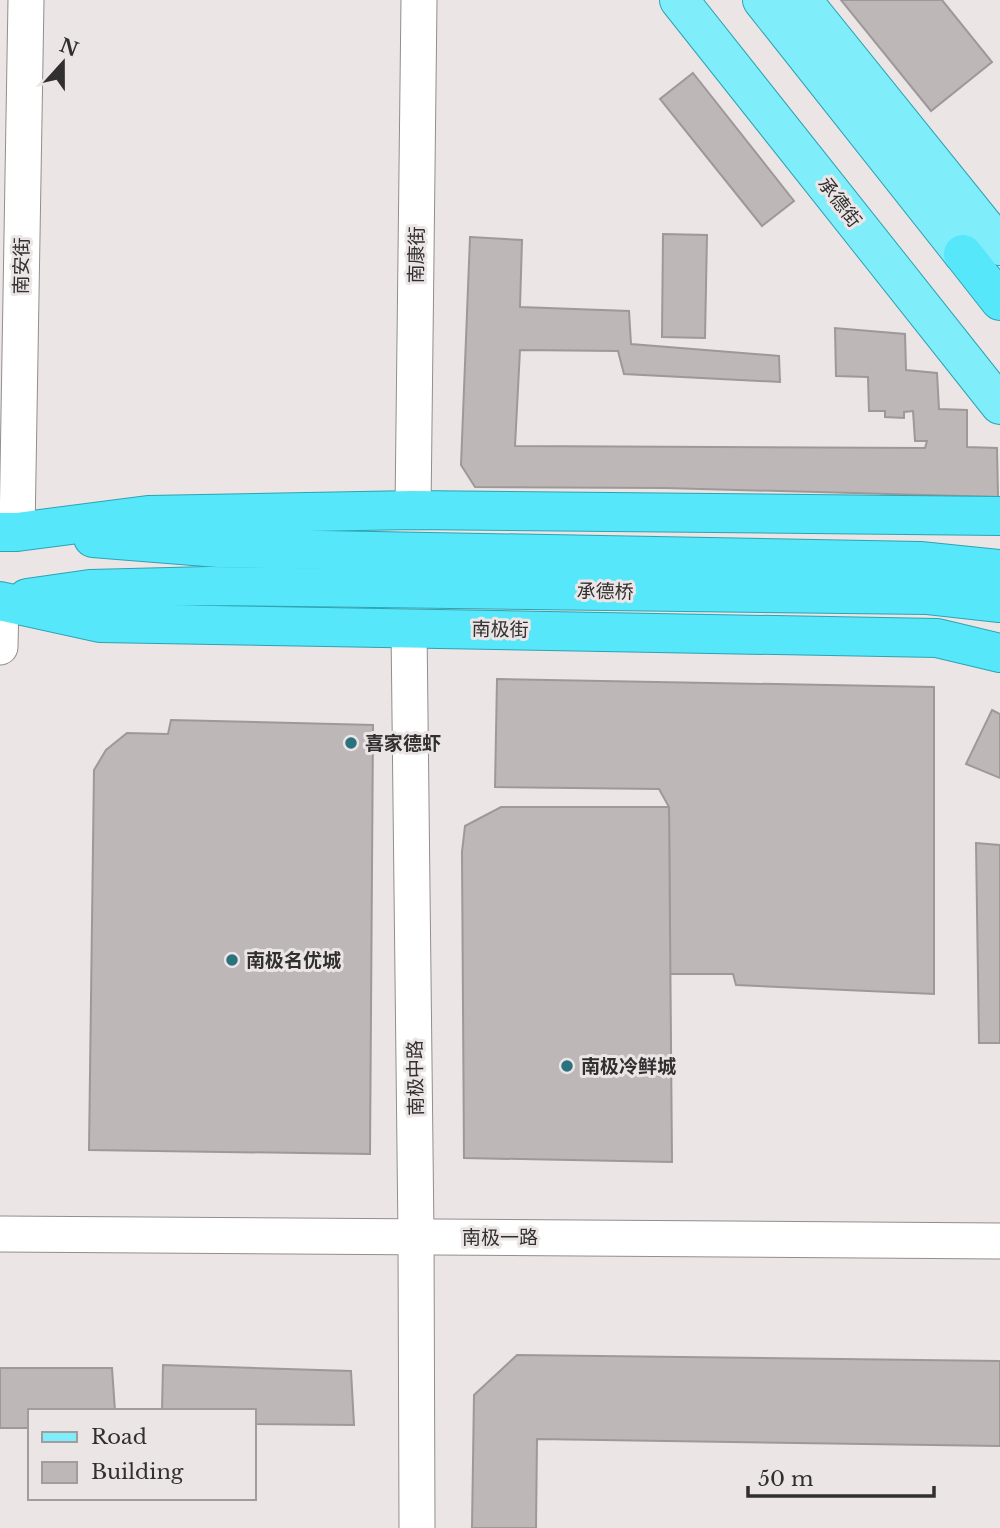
<svg xmlns="http://www.w3.org/2000/svg" width="1000" height="1528" viewBox="0 0 1000 1528" font-family="'Libre Baskerville','Noto Sans SC',serif">
	<style>
		.building { fill: #bdb7b8; stroke: #9e9999; stroke-width: 2 }
		.lines { fill: none; stroke-linecap: round; stroke-linejoin: round }
		.tertiary-casing { stroke: #938d8d; stroke-width: 37 }
		.primary-casing { stroke: #2da3b2; stroke-width: 40 }
		.trunk-casing { stroke: #2da3b2; stroke-width: 40 }
		.tertiary { stroke: #fff; stroke-width: 35 }
		.primary { stroke: #80edfb; stroke-width: 38 }
		.trunk { stroke: #56e7fa; stroke-width: 38 }
		.poi-dot { fill: #2a727d; stroke: #ebe5e6; stroke-width: 2.5 }
		.labels { text-anchor: middle; stroke-width: 6; stroke-linejoin: round; paint-order: stroke }
		.street-label { font-size: 19px; fill: #312f2f; stroke: #ebe5e6 }
		.poi-label { font-size: 19px; font-weight: bold; fill: #312f2f; stroke: #ebe5e6; text-anchor: start }
	</style>
	<rect width="100%" height="100%" fill="#ebe5e6"/>
	<g class="building">
		<polygon points="841,0 942,0 992,62 931,111"/>
		<polygon points="693,73 794,201 762,226 660,99"/>
		<polygon points="663,234 707,235 705,338 662,337"/>
		<polygon points="470,237 522,240 520,307 629,311 631,344 779,356 780,382 624,374 618,351 520,350 515,446 925,448 927,441 915,441 913,411 904,412 904,418 885,417 885,411 869,411 868,377 836,376 835,328 905,334 906,370 937,373 939,409 967,410 967,447 997,448 998,497 665,488 475,487 461,465"/>
		<polygon points="497,679 934,687 934,994 736,985 733,974 670,974 669,807 659,789 495,787"/>
		<polygon points="992,710 1000,714 1000,778 966,764"/>
		<polygon points="171,720 373,725 370,1154 89,1150 94,770 106,750 127,733 168,734"/>
		<polygon points="501,807 669,807 672,1162 464,1158 462,852 465,826"/>
		<polygon points="976,843 1000,845 1000,1043 979,1043"/>
		<polygon points="517,1355 1000,1361 1000,1446 537,1439 536,1528 472,1528 474,1395"/>
		<polygon points="163,1365 351,1371 354,1425 254,1424 254,1411 162,1411"/>
		<polygon points="0,1368 112,1368 115,1411 30,1411 30,1428 0,1428"/>
	</g>
	<g class="lines">
		<g class="tertiary-casing">
			<g id="tertiary">
				<polyline points="413,510 419,0"/>
				<polyline points="17,532 26,0"/>
				<polyline points="409,628 416,1236 417,1528"/>
				<polyline points="0,647 1,601"/>
				<polyline points="0,1234 1000,1241"/>
			</g>
		</g>
		<g class="primary-casing">
			<g id="primary">
				<polyline points="679,0 1000,405"/>
				<polyline points="762,0 963,254"/>
				<polyline points="802,0 1000,246"/>
			</g>
		</g>
		<g class="trunk-casing">
			<g id="trunk">
				<polyline points="963,254 1000,301"/>
				<polyline points="0,532 17,532 148,515 413,510 1000,516"/>
				<polyline points="93,538 219,548 920,561 1000,569"/>
				<polyline points="27,598 90,589 209,586 928,595 1000,603"/>
				<polyline points="0,601 100,623 937,638 1000,653"/>
			</g>
		</g>
		<use href="#tertiary" class="tertiary"/>
		<use href="#primary" class="primary"/>
		<use href="#trunk" class="trunk"/>
	</g>
	<g class="poi-dot">
		<circle cx="351" cy="743" r="7"/>
		<circle cx="232" cy="960" r="7"/>
		<circle cx="567" cy="1066" r="7"/>
	</g>
	<g class="labels">
		<g class="street-label">
			<text transform="translate(840 202) rotate(52)" y="7">承德街</text>
			<text transform="translate(416 255) rotate(-89)" y="7">南康街</text>
			<text transform="translate(21 266) rotate(-89)" y="7">南安街</text>
			<text transform="translate(605 591) rotate(1)" y="7">承德桥</text>
			<text transform="translate(500 629) rotate(1)" y="7">南极街</text>
			<text transform="translate(415 1078) rotate(-91)" y="7">南极中路</text>
			<text x="500" y="1244">南极一路</text>
		</g>
		<g class="poi-label">
			<text x="365" y="750">喜家德虾</text>
			<text x="246" y="967">南极名优城</text>
			<text x="581" y="1073">南极冷鲜城</text>
		</g>
	</g>
	<rect x="28" y="1409" width="228" height="91" fill="#ebe5e6" stroke="#a19c9d" stroke-width="2"/>
	<rect x="42" y="1432" width="35" height="10" fill="#80edfb" stroke="#a19c9d" stroke-width="2"/>
	<text x="91" y="1444" font-size="21" fill="#312f2f">Road</text>
	<rect x="42" y="1462" width="35" height="21" fill="#bdb7b8" stroke="#a19c9d" stroke-width="2"/>
	<text x="91" y="1479" font-size="21" fill="#312f2f">Building</text>
	<g transform="translate(63 63) rotate(21)" stroke="#ebe5e6" stroke-width="5" paint-order="stroke">
	<path d="M0-5L12 26L0 18L-12 26Z" fill="#312f2f"/>
	<text y="-10" font-size="19" font-weight="bold" text-anchor="middle" fill="#312f2f">N</text>
	</g>
	<path d="M748 1486v10h186v-10" fill="none" stroke="#312f2f" stroke-width="3.5"/>
	<text x="758" y="1486" font-size="21" fill="#312f2f" stroke="#ebe5e6" stroke-width="5" paint-order="stroke">50 m</text>
</svg>
